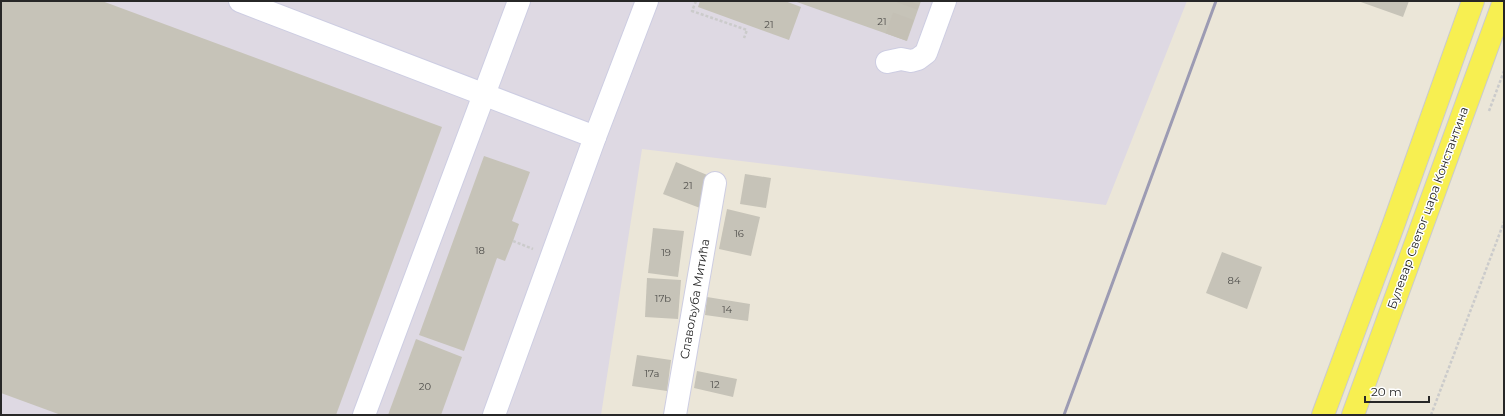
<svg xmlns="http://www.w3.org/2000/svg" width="1505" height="416" viewBox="0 0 1505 416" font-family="Montserrat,sans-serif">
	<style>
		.industrial { fill: #ded9e3 }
		.building { fill: #c6c3b8 }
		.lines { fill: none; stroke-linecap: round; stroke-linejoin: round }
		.minor-tunnel { stroke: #c4c0b5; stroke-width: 22; stroke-dasharray: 22 11; stroke-linecap: butt }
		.minor-casing { stroke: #cdcde2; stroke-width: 24 }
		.major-casing { stroke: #cbcbcb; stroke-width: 24 }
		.path { stroke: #cbcbcb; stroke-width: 2.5; stroke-dasharray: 3 2; stroke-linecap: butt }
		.minor { stroke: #fff; stroke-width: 22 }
		.major { stroke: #f7ef51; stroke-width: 22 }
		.rail { stroke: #9c9bb3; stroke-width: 3 }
		.labels { text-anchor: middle; stroke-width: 3; stroke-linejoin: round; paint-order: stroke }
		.number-label { font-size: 10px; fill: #4f4e4b }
		.street-label { font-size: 12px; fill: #272727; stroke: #fff }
	</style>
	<rect width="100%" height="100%" fill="#ebe6d8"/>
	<polygon class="industrial" points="1,1 1187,1 1106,205 642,149 601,415 1,415"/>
	<g class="building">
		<polygon points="1,1 102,1 442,127 336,415 61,415 1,393"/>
		<polygon points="700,1 785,1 801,7 789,40 698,7"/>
		<polygon points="794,1 921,1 907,41"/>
		<polygon points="1358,1 1409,1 1403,17"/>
		<polygon points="484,156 530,172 512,221 519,224 513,241 505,261 497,258 464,351 419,335"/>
		<polygon points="676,162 712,177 700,208 663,194"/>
		<polygon points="745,174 771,178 766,208 740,204"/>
		<polygon points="727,209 760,217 751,256 719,249"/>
		<polygon points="653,228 684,231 678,277 648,273"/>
		<polygon points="1222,252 1262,267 1247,309 1206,293"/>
		<polygon points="647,278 681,280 678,319 645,317"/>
		<polygon points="707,297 750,304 748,321 705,315"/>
		<polygon points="416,339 462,357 441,415 388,415"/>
		<polygon points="637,355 671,360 667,391 632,386"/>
		<polygon points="697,371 737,379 733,397 694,388"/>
	</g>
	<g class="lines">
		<polyline class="minor-tunnel" points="896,37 909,1"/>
		<g class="minor-casing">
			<g id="minor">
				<polyline points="240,1 595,137"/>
				<polyline points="887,62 901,59 911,61 918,59 926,53 945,1"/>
				<polyline points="364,415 519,1"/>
				<polyline points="494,415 595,137 647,1"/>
				<polyline points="675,415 715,183"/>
			</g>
		</g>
		<g class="major-casing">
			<g id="major">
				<polyline points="1323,415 1393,226 1473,1"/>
				<polyline points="1353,415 1504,1"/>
			</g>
		</g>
		<g class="path">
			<polyline points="696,1 692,11 747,30 744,38"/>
			<polyline points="1489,111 1504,71"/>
			<polyline points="513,241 533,249"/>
			<polyline points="1431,415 1504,222"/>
		</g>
		<use href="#minor" class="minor"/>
		<use href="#major" class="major"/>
		<polyline class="rail" points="1064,415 1216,1"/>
	</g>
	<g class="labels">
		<g class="number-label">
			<text x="882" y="25">21</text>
			<text x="769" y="28">21</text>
			<text x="688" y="189">21</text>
			<text x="739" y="237">16</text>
			<text x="480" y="254">18</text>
			<text x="666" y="256">19</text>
			<text x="1234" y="284">84</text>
			<text x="663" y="302">17b</text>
			<text x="727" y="313">14</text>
			<text x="652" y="377">17a</text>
			<text x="715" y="388">12</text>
			<text x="425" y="390">20</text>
		</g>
		<g class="street-label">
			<text transform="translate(1428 208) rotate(-70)" y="4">Булевар Светог цара Константина</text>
			<text transform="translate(695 299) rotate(-80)" y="4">Славољуба Митића</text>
		</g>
	</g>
	<rect width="1505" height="416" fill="none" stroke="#272727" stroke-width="4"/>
	<path d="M1365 396v6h64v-6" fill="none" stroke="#272727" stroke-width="2"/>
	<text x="1371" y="396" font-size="12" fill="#272727" stroke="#ffffff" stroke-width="3" paint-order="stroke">20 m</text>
</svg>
